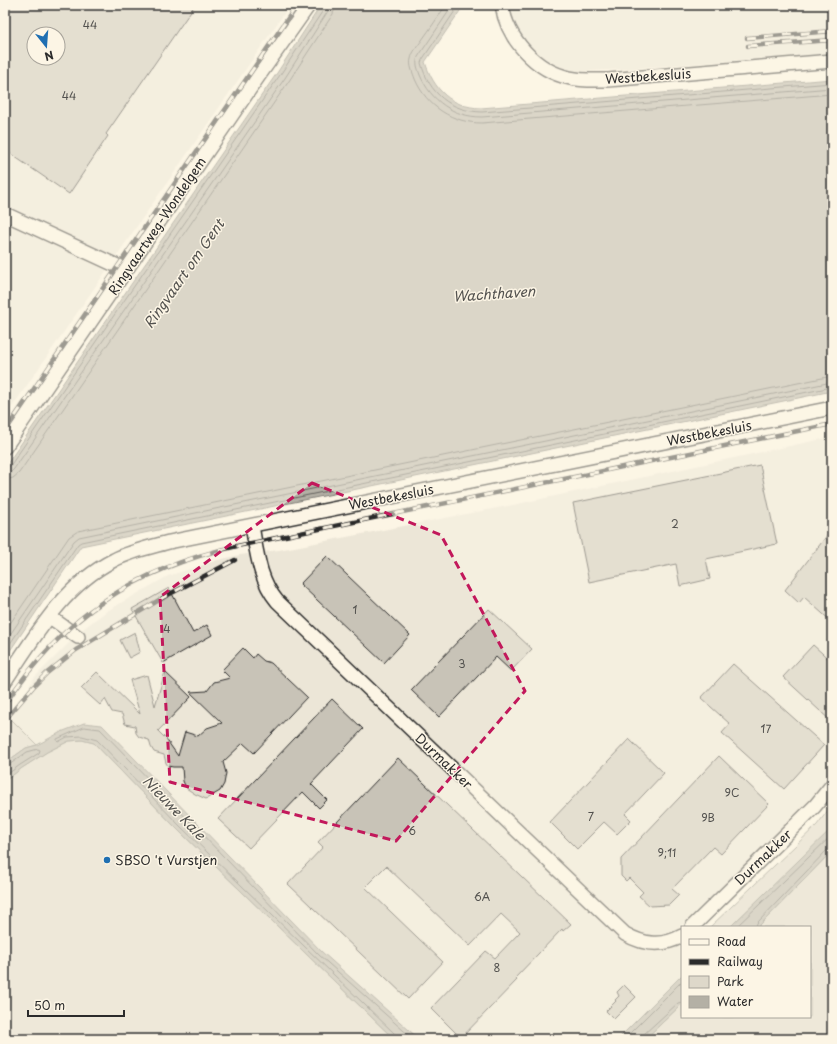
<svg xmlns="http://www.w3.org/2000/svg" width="837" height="1044" viewBox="0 0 837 1044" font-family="'Playpen Sans',sans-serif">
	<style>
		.built { fill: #ece6d7; fill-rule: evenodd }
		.green { fill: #ded8ca; stroke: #84827a }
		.water { fill: #b4b0a5; stroke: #7d7b74 }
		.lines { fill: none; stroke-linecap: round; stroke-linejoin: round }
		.shore { stroke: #62605c; stroke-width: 1 }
		.building { fill: #c8c3b7; stroke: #2b2b2b; fill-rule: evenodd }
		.minor-casing { stroke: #2b2b2b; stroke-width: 16 }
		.minor { stroke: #fcf5e5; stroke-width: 13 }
		.rail-casing { stroke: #2b2b2b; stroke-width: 4.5 }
		.rail { stroke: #fcf5e5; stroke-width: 3; stroke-dasharray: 9; stroke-linecap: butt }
		.marked { fill: none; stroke: #c2185b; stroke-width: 3; stroke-dasharray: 8 5; stroke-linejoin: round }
		.poi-dot { fill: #1f6fb2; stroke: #fcf5e5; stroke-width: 1.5 }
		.labels { text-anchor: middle; stroke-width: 3; stroke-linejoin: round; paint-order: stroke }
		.number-label { font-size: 11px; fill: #52514e }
		.street-label { font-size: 13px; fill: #2b2b2b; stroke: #fcf5e5 }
		.poi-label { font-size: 13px; fill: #2b2b2b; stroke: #fcf5e5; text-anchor: start }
		.water-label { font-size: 14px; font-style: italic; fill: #545350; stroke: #fcf5e5 }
	</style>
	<rect width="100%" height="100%" fill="#fcf5e5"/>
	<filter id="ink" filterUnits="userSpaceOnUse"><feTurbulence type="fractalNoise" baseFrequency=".025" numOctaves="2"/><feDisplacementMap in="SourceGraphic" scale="8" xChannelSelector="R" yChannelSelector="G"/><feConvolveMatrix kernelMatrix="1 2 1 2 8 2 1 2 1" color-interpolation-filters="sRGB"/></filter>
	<g filter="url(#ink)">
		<g class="built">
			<path d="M5 5H290L5 417ZM34 34H58V58H34Z"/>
			<polygon points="507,5 832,5 832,53 627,69 572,72 553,65 535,54 518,34"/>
			<polygon points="832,437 832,774 810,801 679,929 682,936 682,975 618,1039 419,1039 322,952 102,725 61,732 37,745 11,719 34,678 83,629 107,611 168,576 218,560 240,555 279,550 513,505"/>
		</g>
		<g class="green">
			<polygon points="11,719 37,745 26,748 5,763 5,728"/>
			<polygon points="82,740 94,743 177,829 394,1039 5,1039 5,781 22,768 47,752 69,741"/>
			<polygon points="832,805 832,828 826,836 730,927 710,927 817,825"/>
			<polygon points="832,851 832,1039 645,1039 682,1004 682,1017 810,1017 810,927 758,927"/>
		</g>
		<g class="water">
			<path d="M321 5H464L425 62C434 90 451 107 481 108L832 79V391L81 546 5 658V467L277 73Z"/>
			<polygon points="84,723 102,725 322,952 419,1039 394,1039 177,829 94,743 82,740 69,741 47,752 22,768 5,781 5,763 26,748 37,745 61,732"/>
			<polygon points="832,828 832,851 758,927 730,927"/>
			<polygon points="682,975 682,1004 645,1039 618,1039"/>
		</g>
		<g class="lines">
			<g class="shore">
				<path d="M446 5C438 17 430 29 422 40 418 46 412 52 411 59 409 65 413 73 415 79 427 107 453 123 482 123L832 94"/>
				<path d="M453 5 418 57C415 63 418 69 420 75 431 101 454 117 482 117L832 88"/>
				<path d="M459 5 422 60 421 63C429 93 450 111 482 112L832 83"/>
				<polyline points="5,469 10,466 280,75 324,9 324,5"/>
				<polyline points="5,474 10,473 14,469 285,78 328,11 329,5"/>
				<polyline points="5,480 13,478 19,473 289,81 333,14 336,5"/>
				<polyline points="5,631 69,537 78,531 832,376"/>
				<polyline points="5,642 74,541 79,537 832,382"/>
				<polyline points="5,651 78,544 81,542 832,387"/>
				<polyline points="5,766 9,765 27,752 38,749 40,750 39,753 20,765 5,776"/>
				<polyline points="736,927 832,835"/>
				<polyline points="756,927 757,923 827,850 832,849"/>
				<polyline points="397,1039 395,1034 180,826 97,740 82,736 67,737 58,742 57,741 57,739 84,727 100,729 319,955 413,1039"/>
				<polyline points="624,1039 682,981"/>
				<polyline points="643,1039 644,1034 678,1003 682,1002"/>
			</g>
		</g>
		<g class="building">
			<path d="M5 5H195L106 134 108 136 69 194 5 150ZM34 34H58V58H34Z"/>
			<polygon points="760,465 777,544 706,559 710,579 680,586 676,564 589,582 573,503"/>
			<polygon points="832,529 832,622 804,597 799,603 785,590"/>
			<polygon points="327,556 410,635 384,663 300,584"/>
			<polygon points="169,588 193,633 207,625 212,635 163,663 132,609"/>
			<polygon points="489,609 532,649 511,671 496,657 439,717 411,690"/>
			<polygon points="135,632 140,652 129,658 120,640"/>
			<polygon points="813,645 832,662 832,722 783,677"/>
			<polygon points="243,648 253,658 256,654 264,661 271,663 307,697 254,753 243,743 223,762 226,773 224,784 220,791 206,799 195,794 186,788 183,781 182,767 173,767 168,766 166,763 164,755 154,752 151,747 149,740 139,737 136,733 135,726 125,724 122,714 112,712 105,699 100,705 81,688 97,672 140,714 130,680 147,675 155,706 165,672 191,697 158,731 166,739 178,756 185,732 198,736 207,728 222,723 190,692 207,691 214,682 230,678 222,670"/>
			<polygon points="733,664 824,745 784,789 722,733 730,724 701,698"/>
			<polygon points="332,699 363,729 311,784 327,800 319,808 303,792 249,848 218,819"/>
			<polygon points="629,739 664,773 625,814 631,820 617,834 604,822 577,849 550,822"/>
			<polygon points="719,756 769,804 721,854 713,847 672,889 679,895 669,905 650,906 639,896 643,892 629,878 626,881 621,876 621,859"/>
			<polygon points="398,758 571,924 563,931 562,929 515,978 517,980 461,1038 431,1008 486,951 495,958 520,932 501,914 470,946 386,866 365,887 443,962 408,999 288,884 323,847 318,842"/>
			<polygon points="624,985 636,997 614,1019 606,1011 616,1001 615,1000 619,996 617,992"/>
		</g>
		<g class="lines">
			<g class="minor-casing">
				<g id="minor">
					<path d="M502 5C507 39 536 71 570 78 583 81 595 80 608 80L832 61"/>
					<polyline points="5,214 126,270"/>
					<polyline points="5,447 258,77 309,5"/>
					<path d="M252 526C257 553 259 579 277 601L625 934C644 945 662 947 682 936"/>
					<polyline points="50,617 78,637"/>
					<path d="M5 681C35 636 64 585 114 560 131 551 151 547 169 542L832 408"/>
					<polyline points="692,927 815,806 832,785"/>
				</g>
			</g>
			<use href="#minor" class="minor"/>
			<g class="rail-casing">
				<g id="rail">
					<polyline points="747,38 832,31"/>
					<polyline points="748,46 832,40"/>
					<polyline points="5,431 297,5"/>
					<path d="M5 704C64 616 134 569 237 546L832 424"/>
					<polyline points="5,720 33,687 47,673 76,650 164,597 235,560"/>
				</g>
			</g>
			<use href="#rail" class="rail"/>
		</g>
	</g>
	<path d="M0 0H837V1044H0ZM312 483 441 535 525 691 396 841 170 782 160 597Z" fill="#fcf5e5" fill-opacity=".55" fill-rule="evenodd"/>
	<path class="marked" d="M312 483 441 535 525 691 396 841 170 782 160 597Z"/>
	<circle class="poi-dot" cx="107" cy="860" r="4"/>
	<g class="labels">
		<g class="number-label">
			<text x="90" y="29">44</text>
			<text x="69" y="100">44</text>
			<text x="675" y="528">2</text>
			<text x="355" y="614">1</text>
			<text x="167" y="633">4</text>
			<text x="462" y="668">3</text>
			<text x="766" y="733">17</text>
			<text x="732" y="797">9C</text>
			<text x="591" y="821">7</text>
			<text x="708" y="822">9B</text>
			<text x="412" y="835">6</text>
			<text x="667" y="857">9;11</text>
			<text x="482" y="901">6A</text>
			<text x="497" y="972">8</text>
		</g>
		<g class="street-label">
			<text transform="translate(648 76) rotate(-4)" y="5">Westbekesluis</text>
			<text transform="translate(157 226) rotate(-56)" y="5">Ringvaartweg-Wondelgem</text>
			<text transform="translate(709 433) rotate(-11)" y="5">Westbekesluis</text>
			<text transform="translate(391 497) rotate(-11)" y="5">Westbekesluis</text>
			<text transform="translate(444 761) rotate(44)" y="5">Durmakker</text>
			<text transform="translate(763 857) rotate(-44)" y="5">Durmakker</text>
		</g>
		<g class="poi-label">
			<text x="115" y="865">SBSO 't Vurstjen</text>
		</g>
		<g class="water-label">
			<text transform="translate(184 274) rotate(-55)" y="5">Ringvaart om Gent</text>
			<text transform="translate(494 294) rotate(-4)" y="5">Wachthaven</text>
			<text transform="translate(174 808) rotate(46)" y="5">Nieuwe Kale</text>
		</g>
	</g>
	<rect width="837" height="1044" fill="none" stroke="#fcf5e5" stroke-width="20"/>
	<rect x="10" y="10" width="817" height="1024" fill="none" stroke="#2b2b2b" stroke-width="1.5" filter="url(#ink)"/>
	<rect x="681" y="926" width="130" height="92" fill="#fcf5e5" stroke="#a8a49b"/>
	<rect x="689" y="939" width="20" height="6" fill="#fcf5e5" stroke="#a8a49b"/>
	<text x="717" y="946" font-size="12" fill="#2b2b2b">Road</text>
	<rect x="689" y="959" width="20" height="6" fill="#2b2b2b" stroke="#a8a49b"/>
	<text x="717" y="966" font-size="12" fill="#2b2b2b">Railway</text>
	<rect x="689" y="976" width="20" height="12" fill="#ded8ca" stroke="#a8a49b"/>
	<text x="717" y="986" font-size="12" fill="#2b2b2b">Park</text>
	<rect x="689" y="996" width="20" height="12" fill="#b4b0a5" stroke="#a8a49b"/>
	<text x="717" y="1006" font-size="12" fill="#2b2b2b">Water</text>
	<g transform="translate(46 46) rotate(163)"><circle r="19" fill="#fcf5e5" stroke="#a8a49b"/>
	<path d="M0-3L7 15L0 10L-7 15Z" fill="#1f6fb2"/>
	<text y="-6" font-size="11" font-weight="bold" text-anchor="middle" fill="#2b2b2b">N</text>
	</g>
	<path d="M28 1010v6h96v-6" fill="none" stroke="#2b2b2b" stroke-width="2"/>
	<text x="34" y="1010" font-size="12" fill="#2b2b2b" stroke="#fcf5e5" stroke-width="3" paint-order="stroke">50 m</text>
</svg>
